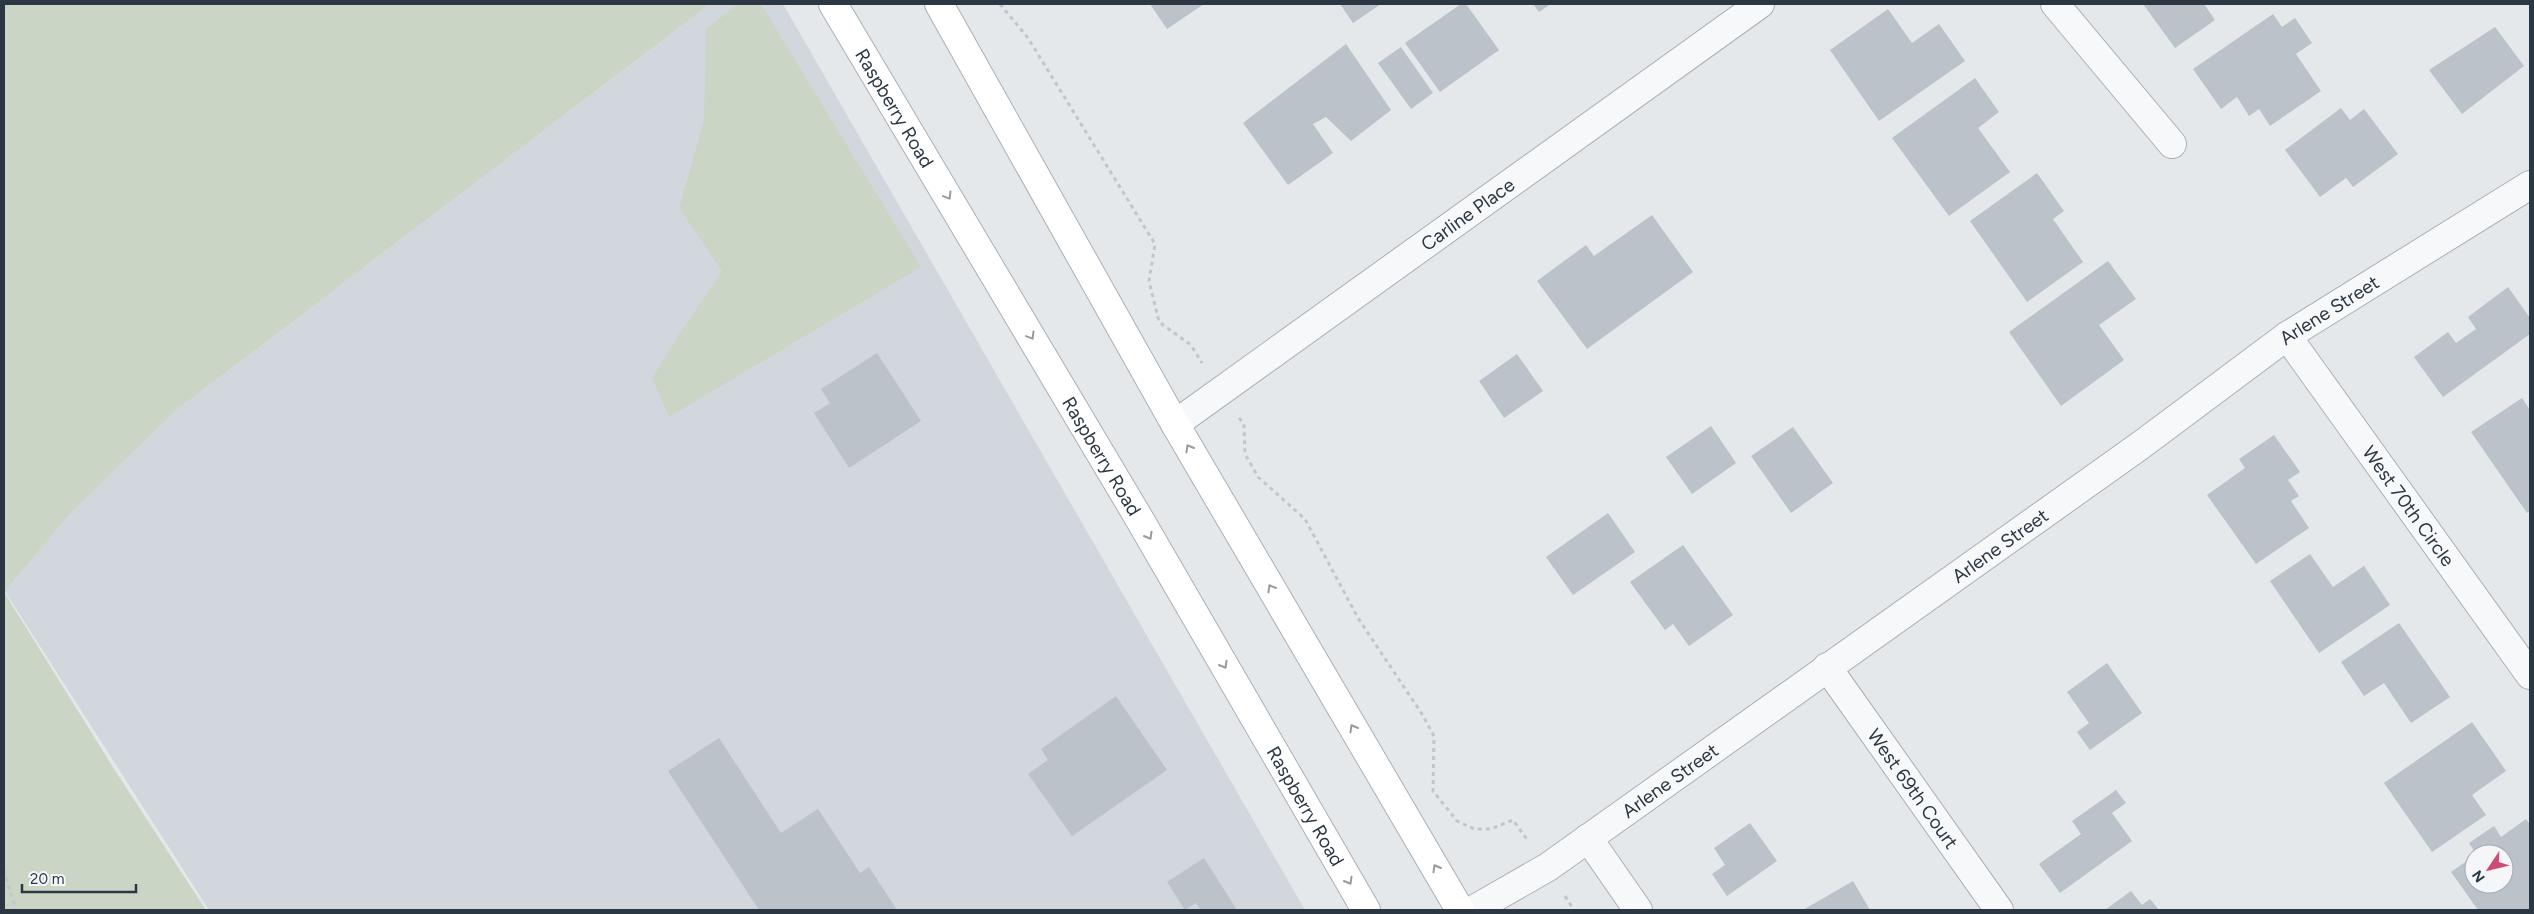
<svg xmlns="http://www.w3.org/2000/svg" width="2534" height="914" viewBox="0 0 2534 914" font-family="Figtree,sans-serif">
	<style>
		.built { fill: #d2d7dd }
		.green { fill: #cbd5c5 }
		.building { fill: #bbc2c9 }
		.lines { fill: none; stroke-linecap: round; stroke-linejoin: round }
		.street-casing { stroke: #a9b0b6; stroke-width: 30 }
		.secondary-casing { stroke: #a9b0b6; stroke-width: 30 }
		.path { stroke: #c2c6cb; stroke-width: 3; stroke-dasharray: 4 4; stroke-linecap: butt }
		.street { stroke: #f7f8fa; stroke-width: 28 }
		.secondary { stroke: #fff; stroke-width: 28 }
		.oneway { stroke: #959ca2 }
		.labels { text-anchor: middle; stroke-width: 4; stroke-linejoin: round; paint-order: stroke }
		.street-label { font-size: 19px; fill: #2b3844; stroke: #f4f6f9 }
	</style>
	<rect width="100%" height="100%" fill="#e4e8eb"/>
	<polygon class="built" points="710,4 783,4 1305,910 209,910 4,590 4,541"/>
	<g class="green">
		<polygon points="4,4 710,4 175,411 71,512 4,592 116,772 206,910 4,910"/>
		<polygon points="738,4 761,4 921,267 669,417 652,378 678,336 722,271 679,208 704,120 706,29"/>
	</g>
	<g class="building">
		<polygon points="1150,4 1204,4 1167,29"/>
		<polygon points="1340,4 1381,4 1353,23"/>
		<polygon points="1461,4 1466,4 1499,50 1440,92 1405,43"/>
		<polygon points="1533,4 1551,4 1539,12"/>
		<polygon points="2143,4 2204,4 2215,20 2175,48"/>
		<polygon points="1888,9 1912,43 1939,24 1965,61 1879,121 1830,50"/>
		<polygon points="2273,14 2282,27 2295,18 2312,43 2296,54 2321,91 2270,126 2259,109 2249,116 2237,97 2221,109 2193,69"/>
		<polygon points="2495,27 2524,66 2462,114 2429,70"/>
		<polygon points="1346,44 1391,110 1351,141 1326,117 1313,124 1333,153 1288,185 1243,123"/>
		<polygon points="1401,47 1433,93 1411,109 1378,63"/>
		<polygon points="1975,78 1999,112 1978,128 2010,172 1949,216 1892,138"/>
		<polygon points="2341,108 2350,120 2364,109 2398,154 2353,187 2346,178 2320,197 2285,150"/>
		<polygon points="2037,173 2064,211 2053,219 2083,262 2027,302 1970,221"/>
		<polygon points="1652,215 1693,272 1587,349 1537,281 1586,245 1594,256"/>
		<polygon points="2108,261 2136,299 2099,325 2124,360 2061,406 2009,332"/>
		<polygon points="2508,287 2530,318 2530,334 2443,397 2414,357 2448,332 2456,343 2476,329 2468,317"/>
		<polygon points="877,353 921,421 849,468 814,413 830,403 821,389"/>
		<polygon points="1517,354 1543,391 1504,418 1479,381"/>
		<polygon points="2522,398 2530,410 2530,511 2527,513 2471,432"/>
		<polygon points="1711,426 1736,463 1692,494 1666,457"/>
		<polygon points="1793,427 1833,483 1791,513 1751,456"/>
		<polygon points="2274,435 2300,472 2288,480 2299,496 2291,501 2309,528 2256,564 2207,495 2245,468 2239,459"/>
		<polygon points="1608,513 1635,552 1573,595 1546,557"/>
		<polygon points="1683,545 1733,615 1689,646 1673,624 1665,630 1630,582"/>
		<polygon points="2310,554 2333,587 2364,566 2390,605 2319,653 2270,581"/>
		<polygon points="2399,623 2450,697 2411,723 2384,683 2364,696 2341,662"/>
		<polygon points="2107,663 2142,713 2090,750 2077,732 2089,723 2067,692"/>
		<polygon points="1116,696 1167,770 1072,836 1028,774 1048,760 1041,749"/>
		<polygon points="2472,722 2506,771 2472,795 2486,815 2432,852 2384,783"/>
		<polygon points="719,738 781,833 818,809 860,873 869,867 897,910 759,910 668,771"/>
		<polygon points="2116,790 2126,803 2112,813 2132,841 2060,893 2039,864 2081,834 2072,821"/>
		<polygon points="2526,819 2530,825 2530,910 2478,910 2451,872 2474,856 2474,884 2504,884 2504,854 2476,854 2469,843 2494,826 2501,837"/>
		<polygon points="1750,823 1777,861 1727,896 1712,874 1725,865 1714,848"/>
		<polygon points="1204,858 1237,910 1201,910 1196,903 1185,910 1167,882"/>
		<polygon points="1853,881 1870,910 1803,910"/>
		<polygon points="2131,891 2142,905 2150,899 2159,910 2105,910"/>
	</g>
	<g class="lines">
		<g class="street-casing">
			<g id="street">
				<polyline points="2055,4 2172,144"/>
				<path id="s1" d="M2287 336 2530 675"/>
				<path id="s2" d="M1175 424 1760 4"/>
				<path id="s3" d="M1827 667 1999 910"/>
				<polyline points="1588,838 1638,910"/>
				<path id="s4" d="M1473 910 1548 867 2141 445 2287 336 2530 185"/>
			</g>
		</g>
		<g class="secondary-casing">
			<g id="secondary">
				<path id="s5" d="M833 4 1140 520 1366 910"/>
				<polyline points="939,4 1175,424 1460,910"/>
			</g>
		</g>
		<g class="path">
			<polyline points="1000,4 1028,38 1155,244 1149,281 1159,322 1191,345 1202,363"/>
			<polyline points="1239,418 1244,424 1245,454 1258,477 1305,519 1358,618 1422,714 1434,736 1433,791 1457,821 1474,829 1491,829 1513,820 1528,841"/>
			<polyline points="4,870 16,910"/>
			<polyline points="1565,896 1574,910"/>
		</g>
		<use href="#street" class="street"/>
		<use href="#secondary" class="secondary"/>
	</g>
	<defs><path id="oneway-chevron" d="M-2-3.5L2.5 0L-2 3.5" fill="none" stroke-width="1.6" stroke-linecap="round" stroke-linejoin="round" transform="scale(1.25)"/></defs>
	<g class="oneway">
		<use href="#oneway-chevron" transform="translate(948 196) rotate(59)"/>
		<use href="#oneway-chevron" transform="translate(1031 336) rotate(59)"/>
		<use href="#oneway-chevron" transform="translate(1189 448) rotate(-120)"/>
		<use href="#oneway-chevron" transform="translate(1149 536) rotate(60)"/>
		<use href="#oneway-chevron" transform="translate(1271 588) rotate(-120)"/>
		<use href="#oneway-chevron" transform="translate(1224 665) rotate(60)"/>
		<use href="#oneway-chevron" transform="translate(1353 728) rotate(-120)"/>
		<use href="#oneway-chevron" transform="translate(1436 868) rotate(-120)"/>
		<use href="#oneway-chevron" transform="translate(1349 881) rotate(60)"/>
	</g>
	<g class="labels">
		<g class="street-label">
			<text dy="7" stroke="none"><textPath href="#s5" startOffset="121">Raspberry Road</textPath></text>
			<text dy="7" stroke="none"><textPath href="#s2" startOffset="360">Carline Place</textPath></text>
			<text dy="7" stroke="none"><textPath href="#s4" startOffset="1046">Arlene Street</textPath></text>
			<text dy="7" stroke="none"><textPath href="#s5" startOffset="526">Raspberry Road</textPath></text>
			<text dy="7" stroke="none"><textPath href="#s1" startOffset="209">West 70th Circle</textPath></text>
			<text dy="7" stroke="none"><textPath href="#s4" startOffset="641">Arlene Street</textPath></text>
			<text dy="7" stroke="none"><textPath href="#s4" startOffset="236">Arlene Street</textPath></text>
			<text dy="7" stroke="none"><textPath href="#s3" startOffset="149">West 69th Court</textPath></text>
			<text dy="7" stroke="none"><textPath href="#s5" startOffset="931">Raspberry Road</textPath></text>
		</g>
	</g>
	<rect width="2534" height="914" fill="none" stroke="#2b3844" stroke-width="10"/>
	<g transform="translate(2489 869) rotate(235)"><circle r="24" fill="#f4f6f9" stroke="#a4aab1"/>
	<path d="M0-4L9 19L0 12L-9 19Z" fill="#ce4c71"/>
	<text y="-8" font-size="14" font-weight="bold" text-anchor="middle" fill="#2b3844">N</text>
	</g>
	<path d="M22 884v8h114v-8" fill="none" stroke="#2b3844" stroke-width="2.5"/>
	<text x="30" y="884" font-size="15" fill="#2b3844" stroke="#f4f6f9" stroke-width="4" paint-order="stroke">20 m</text>
</svg>
